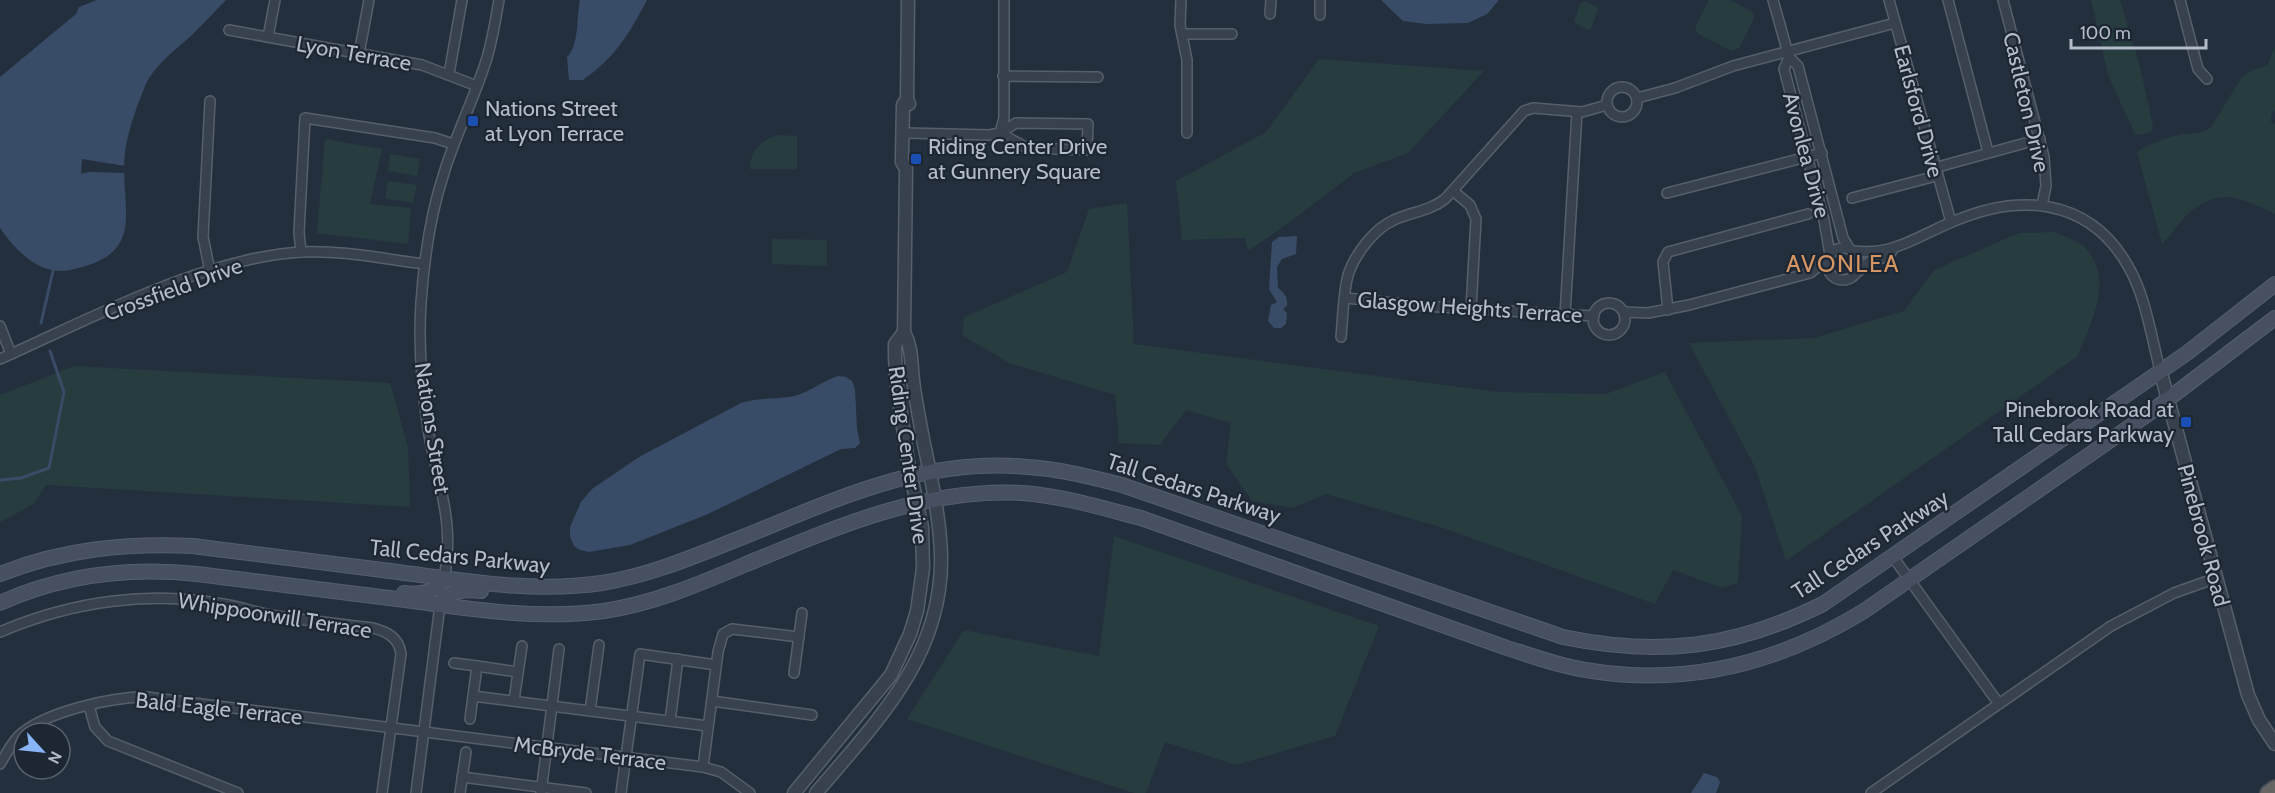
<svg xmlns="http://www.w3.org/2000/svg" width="2275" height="793" viewBox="0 0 2275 793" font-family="Cabin,sans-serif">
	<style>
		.green { fill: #263c3f }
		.water { fill: #394c67 }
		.pier { fill: #242f3e }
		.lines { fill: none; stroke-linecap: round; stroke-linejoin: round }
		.stream { stroke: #394c67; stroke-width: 3 }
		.minor-casing { stroke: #565f6c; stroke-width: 12 }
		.tertiary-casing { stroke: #565f6c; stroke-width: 15 }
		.secondary-casing { stroke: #565f6c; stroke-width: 16 }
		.trunk-casing { stroke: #434c59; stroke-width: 18 }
		.minor { stroke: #38414e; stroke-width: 9 }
		.tertiary { stroke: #38414e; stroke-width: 12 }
		.secondary { stroke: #465061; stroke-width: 14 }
		.trunk { stroke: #656462; stroke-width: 15 }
		.transit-dot { fill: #1a4fb4; stroke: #1d2633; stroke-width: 2 }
		.labels { text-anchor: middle; stroke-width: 4.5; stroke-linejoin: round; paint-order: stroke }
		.street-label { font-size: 22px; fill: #b4bcc9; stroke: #1d2633 }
		.poi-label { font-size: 22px; fill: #b4bcc9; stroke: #1d2633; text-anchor: start }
		.neighbourhood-label { font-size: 24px; letter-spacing: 1.5px; fill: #d59563; stroke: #1d2633 }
	</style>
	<rect width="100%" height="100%" fill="#242f3e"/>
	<g class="green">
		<polygon points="1709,0 1730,0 1753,12 1754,18 1739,48 1731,51 1698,34 1695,27"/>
		<polygon points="2091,0 2120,0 2139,63 2153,125 2151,132 2139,135 2135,134 2108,75"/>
		<polygon points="1584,1 1597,7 1598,10 1591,29 1588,30 1574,22 1580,3"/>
		<path d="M2275 47V110L2271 115V122L2275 124V214C2244 199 2220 186 2190 212 2180 221 2172 234 2162 244L2137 152C2148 144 2166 138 2179 135 2191 132 2201 136 2211 127L2242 77 2253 70 2267 66Z"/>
		<polygon points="1319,59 1484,71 1408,153 1354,173 1293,220 1248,251 1245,238 1182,240 1176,181 1266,132"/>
		<path d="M778 135 797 136V169H750C749 152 762 139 778 135Z"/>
		<polygon points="325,139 382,149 370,204 411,208 408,244 317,233"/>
		<polygon points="390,154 420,159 417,176 388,171"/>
		<polygon points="388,181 417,185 413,203 385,198"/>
		<polygon points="1127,203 1134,344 1498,392 1606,394 1665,372 1742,516 1738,583 1722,588 1673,570 1655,604 1440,527 1326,494 1293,508 1252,501 1226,464 1231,423 1186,410 1160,445 1119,443 1115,395 1009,363 962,335 964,317 1067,272 1089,209"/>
		<path d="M2054 232C2063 236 2076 240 2083 246 2116 276 2091 322 2078 356L1786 561 1755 467 1689 343 1814 338 1904 311 1934 270 2019 233Z"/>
		<polygon points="772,239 827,240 827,266 772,264"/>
		<polygon points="74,366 390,383 408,447 410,507 46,485 34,504 0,522 0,395"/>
		<polygon points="1114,536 1379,626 1335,736 1236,765 1165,742 1146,793 1134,793 907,719 964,630 1099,656"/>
	</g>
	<g class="water">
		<path d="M97 0H226C215 11 205 22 194 33 177 49 155 64 145 86 137 106 128 130 125 152 119 209 150 254 70 270 40 276 16 251 0 228V77L76 14 79 7Z"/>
		<path d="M580 0H647C628 36 616 56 583 80H569L567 57C580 44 576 17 580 0Z"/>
		<polygon points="1381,0 1499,0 1487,14 1468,23 1426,24 1403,21"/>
		<path d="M1297 236 1296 254 1282 259 1277 267 1278 288C1285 294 1288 297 1287 306L1283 309 1287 313 1286 324 1281 328H1274L1268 321 1271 305 1277 302 1269 289 1272 242 1279 237Z"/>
		<path d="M838 376 846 377 852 381 855 389 857 429 860 443 855 448 841 449 708 514 630 545 589 552 580 550 574 546 570 537V527L581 502 592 489 639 457 741 403C758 397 776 400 794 396 810 392 822 381 838 376Z"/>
		<polygon points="1704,773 1717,777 1720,782 1716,793 1691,793"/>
	</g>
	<polygon class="pier" points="82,159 125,166 124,173 89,172 81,174"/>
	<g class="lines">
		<g class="stream">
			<polyline points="41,323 53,271"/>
			<polyline points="0,480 21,478 49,468 64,392 50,351"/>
		</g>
		<g class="minor-casing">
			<g id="minor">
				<polyline points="1181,0 1180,25 1187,60 1187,133"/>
				<polyline points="1773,0 1789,57 1798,66 1843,238 1849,248"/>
				<polyline points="1889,0 1951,222"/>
				<polyline points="1948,0 1988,152"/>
				<polyline points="2003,0 2044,157 2046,186 2042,205"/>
				<polyline points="2180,0 2198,69 2207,79"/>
				<polyline points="1270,14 1271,0"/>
				<polyline points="1320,15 1320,0"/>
				<polyline points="229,30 422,65 477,86"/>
				<polyline points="1183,34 1232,34"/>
				<polyline points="268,37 275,0"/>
				<polyline points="359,54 369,0"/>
				<polyline points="1789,57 1784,69 1824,220 1830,255"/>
				<polyline points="449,74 462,0"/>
				<polyline points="1003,76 1098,77"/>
				<circle cx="1622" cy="102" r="15"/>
				<polyline points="1637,98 1675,88 1733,66 1895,23"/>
				<polyline points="210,101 203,237 210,271"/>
				<polyline points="906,133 989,135 1000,133 1016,123 1088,124 1087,150 1027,148 1000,133"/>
				<polyline points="1000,133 1004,118 1004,0"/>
				<polyline points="1934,168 2040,139"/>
				<polyline points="1453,191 1470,205 1476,219 1471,309"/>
				<polyline points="1667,193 1822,153"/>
				<polyline points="1852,198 1936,176"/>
				<circle cx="1843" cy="264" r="16"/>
				<path d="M1854 251C1893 256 1918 236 1952 222 2018 193 2089 197 2128 266 2146 297 2151 336 2160 370"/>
				<polyline points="301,252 299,232 305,118 435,138 453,144"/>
				<polyline points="1859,271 1869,262 1889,256 1893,249"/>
				<polyline points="1346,298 1423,306 1594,316"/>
				<circle cx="1609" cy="319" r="16"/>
				<polyline points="1668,310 1663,262 1668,252 1808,214"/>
				<polyline points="1624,312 1648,313 1689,305 1810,273 1827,260"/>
				<polyline points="1565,315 1577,112"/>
				<polyline points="0,326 11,354"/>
				<path d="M1341 337C1343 317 1343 290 1349 272 1356 253 1375 228 1394 220 1411 212 1430 211 1445 199L1524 111 1533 108 1582 112 1607 105"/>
				<path d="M0 359C90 319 203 258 301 252 342 250 384 259 424 264"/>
				<polyline points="1893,557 1999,704"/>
				<path d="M444 579C455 524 439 487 429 435 422 392 418 347 421 303 424 259 430 215 444 173 455 137 472 103 484 67 492 45 495 22 499 0"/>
				<path d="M0 632C72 601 151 590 228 605 245 608 261 614 277 616 309 621 341 624 373 628 388 632 399 638 401 654L382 793"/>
				<polyline points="454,663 477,666 470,719"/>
				<polyline points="477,666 518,672"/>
				<polyline points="794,673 802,613"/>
				<polyline points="473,696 708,726"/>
				<polyline points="514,700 522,646"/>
				<polyline points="712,701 812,715"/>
				<polyline points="89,706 95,727 108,741 238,793"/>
				<polyline points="590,711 599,645"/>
				<polyline points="670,721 678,659"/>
				<path d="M0 764C7 753 12 741 22 733 49 711 112 697 146 697L703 767 721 772 750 793"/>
				<polyline points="703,767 718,652 723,634 732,629 799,637"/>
				<polyline points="462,777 586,793"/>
				<polyline points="416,793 440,605"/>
				<polyline points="460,793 466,752"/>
				<polyline points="541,793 559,649"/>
				<polyline points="621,793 640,654 716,665"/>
				<polyline points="1871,793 2111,626 2174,593 2216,578"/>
			</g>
		</g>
		<g class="tertiary-casing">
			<g id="tertiary">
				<polyline points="908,0 907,99 909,104"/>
				<polyline points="2160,370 2248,695 2259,720 2275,744"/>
				<polyline points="794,793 891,675 910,634 917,611 923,568 922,527 908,462 896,379 895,356 895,344 904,332"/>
				<path d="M816 793C876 722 943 657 941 556 940 515 930 474 922 434 919 416 915 398 913 380 911 362 912 347 904 332L906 169 902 162V155L903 105 907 99"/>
			</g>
		</g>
		<g class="secondary-casing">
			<g id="secondary">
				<path d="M0 574C63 549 126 543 193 546 261 555 329 563 398 572 466 581 533 593 602 583 652 575 697 555 743 537 837 499 924 457 1028 467 1060 469 1091 477 1122 485L1563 637C1660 657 1734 648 1823 604L2187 353 2275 284"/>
				<path d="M404 593C420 595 434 593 444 579"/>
				<path d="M0 603C62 575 130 567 197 574 266 583 336 591 405 600 471 609 536 620 604 611 657 603 706 581 756 560 841 525 928 488 1022 493 1063 496 1102 508 1141 518L1507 648C1535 657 1563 667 1592 671 1689 686 1781 662 1864 611L2151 412 2275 318"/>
				<path d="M440 605C445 590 467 589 481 591"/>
			</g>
		</g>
		<g class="trunk-casing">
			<polyline id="trunk" points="2268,793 2275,788"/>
		</g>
		<use href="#minor" class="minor"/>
		<use href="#tertiary" class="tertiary"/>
		<use href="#secondary" class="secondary"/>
		<use href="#trunk" class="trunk"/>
	</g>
	<g class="transit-dot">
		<rect x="467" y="115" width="12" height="12" rx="3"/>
		<rect x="910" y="153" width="12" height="12" rx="3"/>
		<rect x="2180" y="416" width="12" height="12" rx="3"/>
	</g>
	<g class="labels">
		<g class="street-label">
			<text transform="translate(354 53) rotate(10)" y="8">Lyon Terrace</text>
			<text transform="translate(2027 102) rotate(77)" y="8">Castleton Drive</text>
			<text transform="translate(1919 111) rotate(75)" y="8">Earlsford Drive</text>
			<text transform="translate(1807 155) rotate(75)" y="8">Avonlea Drive</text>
			<text transform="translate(173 289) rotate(-20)" y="8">Crossfield Drive</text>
			<text transform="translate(1470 307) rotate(4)" y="8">Glasgow Heights Terrace</text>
			<text transform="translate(433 428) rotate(81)" y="8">Nations Street</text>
			<text transform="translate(909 455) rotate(82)" y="8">Riding Center Drive</text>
			<text transform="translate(1194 488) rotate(18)" y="8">Tall Cedars Parkway</text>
			<text transform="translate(2204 535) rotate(75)" y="8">Pinebrook Road</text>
			<text transform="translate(1870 544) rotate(-33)" y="8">Tall Cedars Parkway</text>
			<text transform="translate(460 556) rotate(6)" y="8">Tall Cedars Parkway</text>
			<text transform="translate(275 615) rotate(9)" y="8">Whippoorwill Terrace</text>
			<text transform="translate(219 708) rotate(6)" y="8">Bald Eagle Terrace</text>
			<text transform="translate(590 753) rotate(7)" y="8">McBryde Terrace</text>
		</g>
		<g class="poi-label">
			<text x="485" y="116">Nations Street<tspan x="485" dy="25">at Lyon Terrace</tspan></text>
			<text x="928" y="154">Riding Center Drive<tspan x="928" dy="25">at Gunnery Square</tspan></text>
			<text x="2174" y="417" text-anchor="end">Pinebrook Road at<tspan x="2174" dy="25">Tall Cedars Parkway</tspan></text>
		</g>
		<g class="neighbourhood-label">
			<text x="1843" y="272">AVONLEA</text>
		</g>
	</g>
	<g transform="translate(42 751) rotate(117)"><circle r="28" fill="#1d2633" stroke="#59626f" stroke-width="1.5"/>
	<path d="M0-4.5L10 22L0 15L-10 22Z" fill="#8ab4f8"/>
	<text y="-9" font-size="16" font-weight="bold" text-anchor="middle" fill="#b4bcc9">N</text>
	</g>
	<path d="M2071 39v9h135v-9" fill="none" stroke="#b4bcc9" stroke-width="3"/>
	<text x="2080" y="39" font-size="18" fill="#b4bcc9" stroke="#1d2633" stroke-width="4.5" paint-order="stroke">100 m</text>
</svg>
